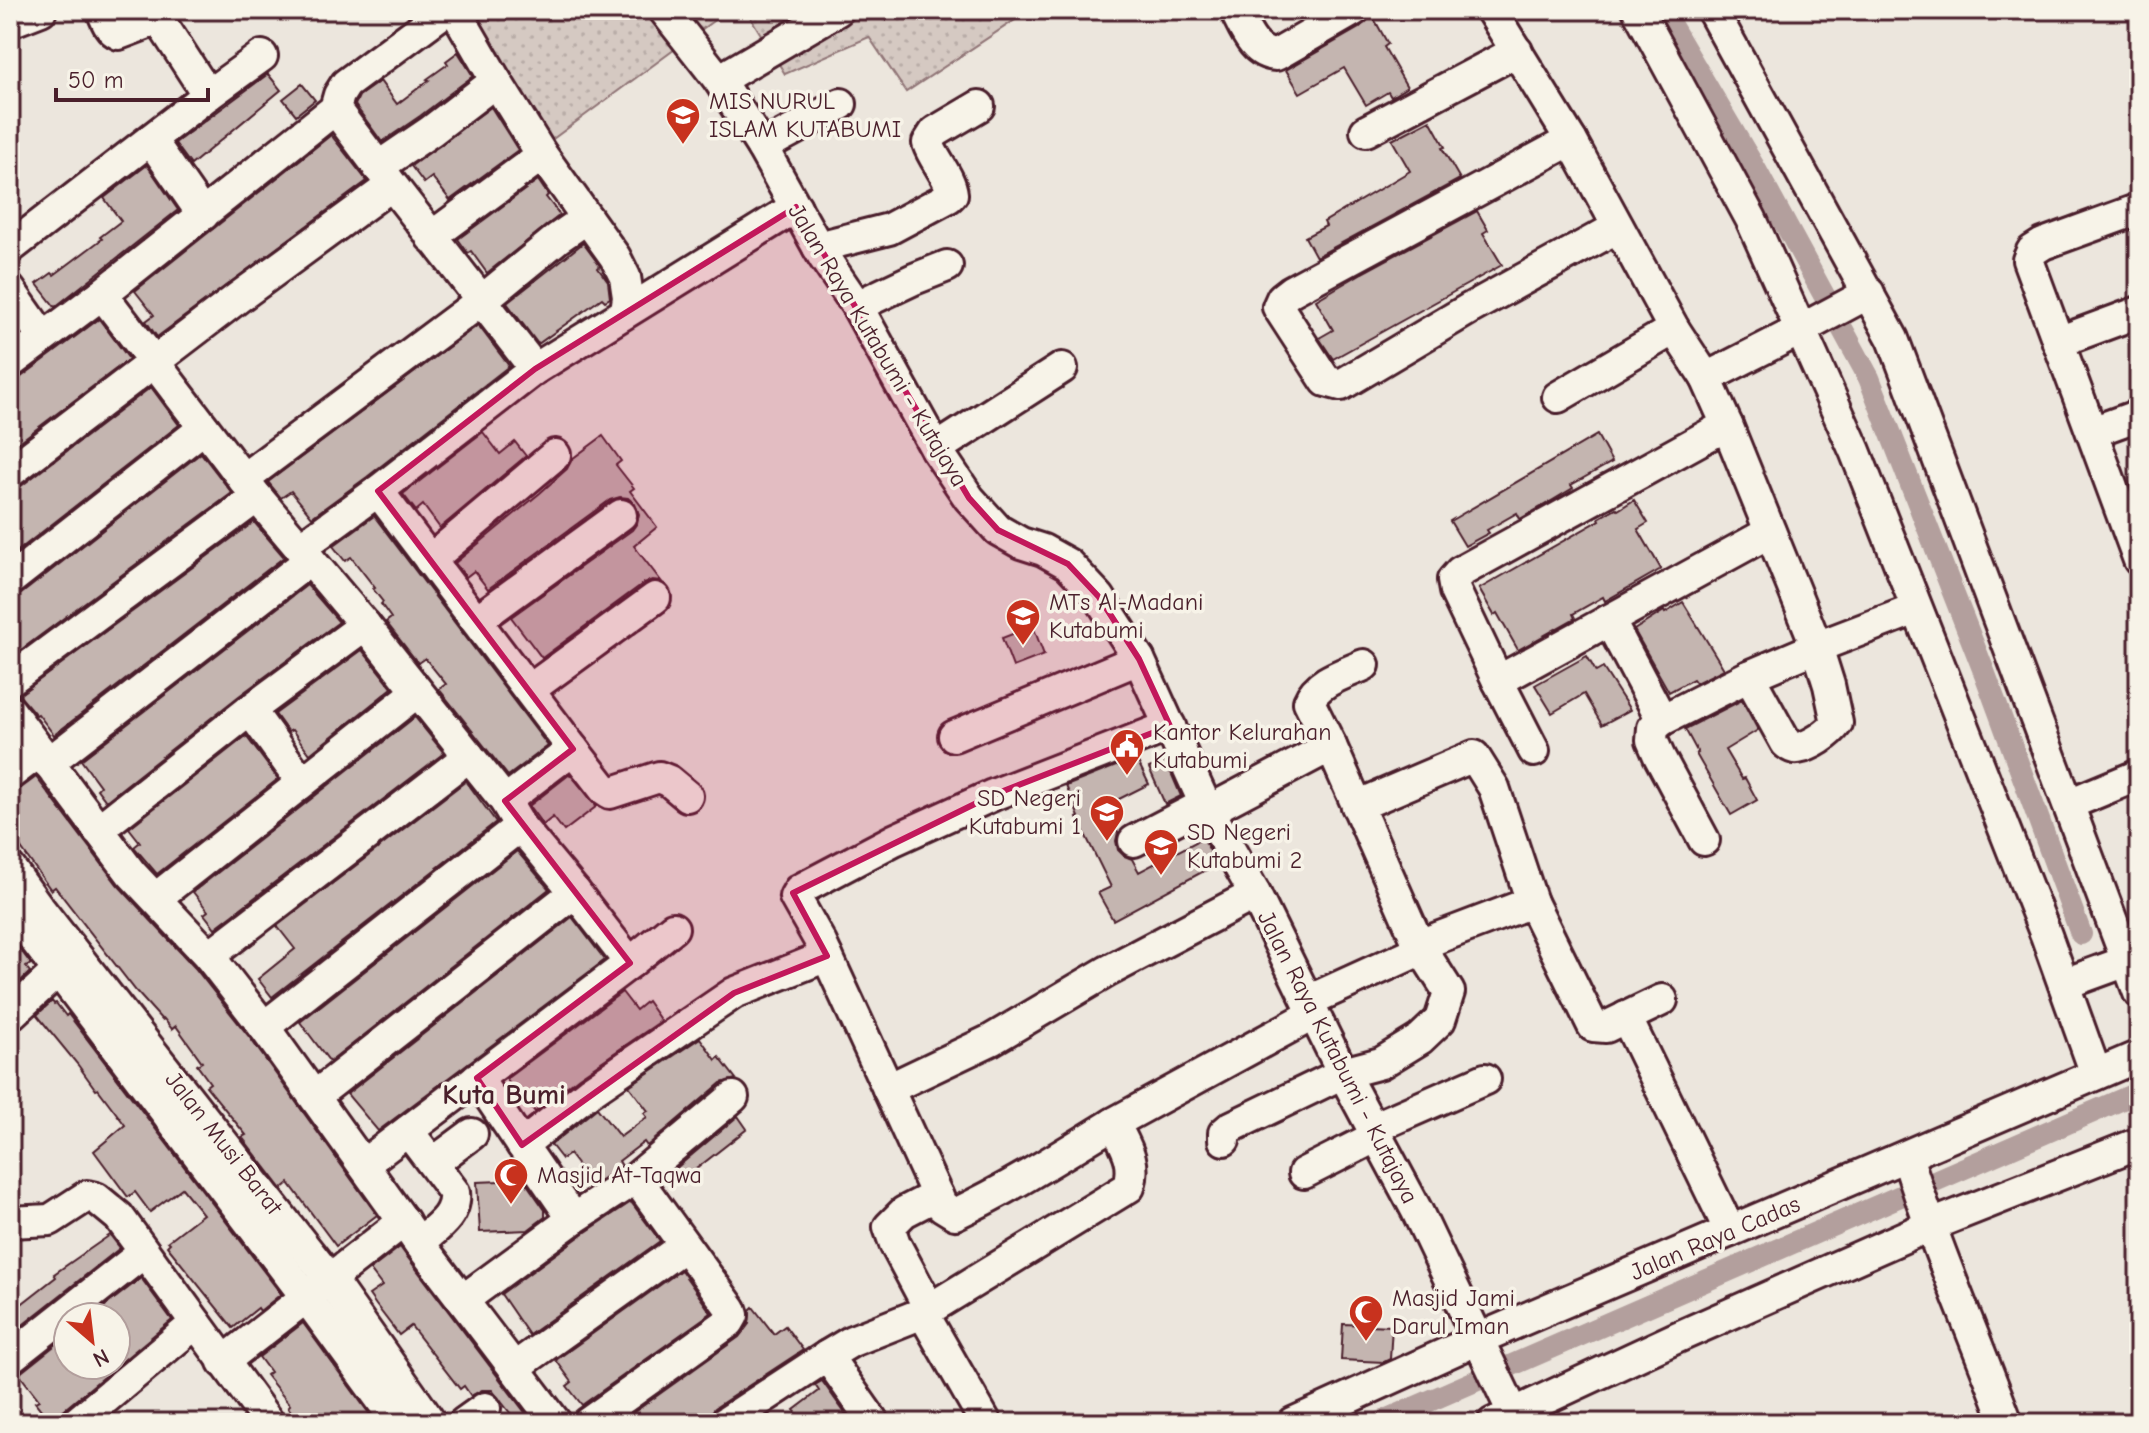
<svg xmlns="http://www.w3.org/2000/svg" width="2149" height="1433" viewBox="0 0 2149 1433" font-family="'Comic Neue',sans-serif">
	<style>
		.grass { fill: url(#grass-dots); stroke: #907476; stroke-width: 2 }
		.lines { fill: none; stroke-linecap: round; stroke-linejoin: round }
		.canal { stroke: #b39f9d; stroke-width: 22 }
		.building { fill: #c4b5b0; stroke: #4a1f2b; stroke-width: 2 }
		.minor-casing { stroke: #4a1f2b; stroke-width: 36 }
		.minor { stroke: #f7f3e8; stroke-width: 30 }
		.marked { fill: #c2185b; fill-opacity: 0.2; stroke: #c2185b; stroke-width: 6; stroke-linejoin: round }
		.labels { text-anchor: middle; stroke-width: 7; stroke-linejoin: round; paint-order: stroke }
		.poi-label { font-size: 24px; fill: #4a1f2b; stroke: #f7f3e8; text-anchor: start }
		.street-label { font-size: 24px; fill: #4a1f2b; stroke: #f7f3e8 }
		.quarter-label { font-size: 28px; font-weight: bold; fill: #4a1f2b; stroke: #f7f3e8 }
	</style>
	<defs>
		<pattern id="grass-dots" width="8" height="8" patternUnits="userSpaceOnUse" patternTransform="scale(2)"><rect width="8" height="8" fill="#d5c9c2"/><path d="M2 2h.1M6 6h.1" fill="none" stroke="#b8aca7" stroke-width="1.8" stroke-linecap="round"/></pattern>
	</defs>
	<rect width="100%" height="100%" fill="#ece6dd"/>
	<filter id="ink" filterUnits="userSpaceOnUse"><feTurbulence type="fractalNoise" baseFrequency=".0125" numOctaves="2"/><feDisplacementMap in="SourceGraphic" scale="16" xChannelSelector="R" yChannelSelector="G"/><feConvolveMatrix kernelMatrix="1 2 1 2 8 2 1 2 1" color-interpolation-filters="sRGB"/></filter>
	<g filter="url(#ink)">
		<g class="grass">
			<polygon points="473,10 728,10 546,144 466,16"/>
			<polygon points="746,10 1030,10 906,92 869,37 785,74"/>
		</g>
		<g class="lines">
			<g class="canal">
				<polyline points="1662,10 1756,170 1869,378 1985,674 2081,934"/>
				<polyline points="1379,1423 2139,1092"/>
			</g>
		</g>
		<g class="building">
			<polygon points="1372,15 1388,44 1384,47 1407,87 1391,97 1388,92 1366,105 1344,68 1300,93 1286,70 1359,28"/>
			<polygon points="458,52 473,76 420,116 382,142 355,105 359,96 380,81 397,104 429,80 427,79 448,64 446,61"/>
			<polygon points="268,74 281,90 191,165 175,143"/>
			<polygon points="302,84 315,100 296,115 283,99"/>
			<polygon points="491,107 518,150 450,200 432,177 424,183 411,166"/>
			<polygon points="1430,120 1445,147 1442,148 1460,179 1316,257 1305,237 1326,226 1324,222 1410,171 1392,140"/>
			<polygon points="331,135 367,181 157,337 146,321 154,315 135,291"/>
			<polygon points="147,165 178,210 55,307 37,284 52,273 54,275 102,239 100,237 121,221 104,198"/>
			<polygon points="538,180 548,195 546,197 560,215 487,273 471,251 468,253 458,239"/>
			<polygon points="1477,211 1488,230 1483,233 1502,265 1333,359 1319,338 1333,330 1316,300 1362,273"/>
			<polygon points="583,243 600,266 598,268 608,282 610,298 605,301 602,298 538,344 507,303"/>
			<polygon points="99,319 129,359 10,449 10,381 21,377"/>
			<polygon points="478,325 509,366 367,477 312,517 291,491 281,498 268,482"/>
			<polygon points="151,387 179,425 10,557 10,490 21,486"/>
			<polygon points="483,432 500,454 515,442 526,456 440,528 423,505 416,511 403,494"/>
			<polygon points="1597,435 1612,462 1571,485 1573,488 1553,500 1520,519 1517,513 1487,530 1489,533 1465,546 1450,521"/>
			<polygon points="603,436 621,461 616,465 634,488 630,491 657,527 634,546 661,581 652,580 644,583 542,658 511,617 632,530 637,523 639,514 635,504 628,498 620,497 610,500 488,589 474,571 466,577 455,563 540,493 567,469 572,459"/>
			<polygon points="201,453 232,493 10,658 10,598 21,594"/>
			<polygon points="1634,500 1648,523 1638,529 1661,569 1605,601 1603,597 1573,614 1575,618 1518,650 1497,613 1494,615 1479,589 1600,520 1599,518 1616,508 1618,510"/>
			<polygon points="374,516 548,746 508,776 439,689 446,684 425,658 418,663 386,622 391,618 381,604 383,602 373,589 375,588 351,557 345,561 333,546"/>
			<polygon points="254,522 284,557 54,735 38,714 36,715 19,695"/>
			<polygon points="307,585 339,622 239,696 106,801 97,789 100,786 81,760"/>
			<polygon points="1683,602 1724,669 1696,683 1693,679 1669,692 1634,630 1664,611 1665,613"/>
			<polygon points="1033,626 1044,655 1013,667 1002,638"/>
			<polygon points="362,650 392,688 310,754 292,730 288,732 275,714"/>
			<polygon points="1587,656 1596,672 1603,668 1630,710 1602,725 1584,694 1552,713 1535,685"/>
			<polygon points="1742,700 1758,730 1725,750 1742,779 1745,778 1757,800 1731,815 1696,754 1698,753 1685,729"/>
			<polygon points="415,717 444,753 215,928 204,914 208,911 193,892"/>
			<polygon points="246,736 278,779 157,874 134,847 140,842 129,828"/>
			<polygon points="1136,758 1149,784 1105,806 1118,832 1116,841 1118,850 1124,856 1132,859 1139,872 1203,838 1217,864 1113,920 1098,893 1111,887 1077,818 1079,817 1066,786"/>
			<polygon points="1166,761 1181,796 1165,804 1149,768"/>
			<polygon points="570,774 597,806 564,831 553,817 543,825 529,806"/>
			<polygon points="36,777 117,884 195,968 250,1038 377,1215 336,1246 289,1183 282,1189 242,1137 246,1135 206,1086 210,1083 197,1065 202,1062 176,1026 172,1029 164,1019 162,1020 136,991 55,887 51,890 10,833 10,792 21,788"/>
			<polygon points="466,781 496,822 272,997 258,979 295,949 277,926"/>
			<polygon points="517,851 549,889 330,1062 300,1022"/>
			<polygon points="572,917 605,960 378,1131 347,1094"/>
			<polygon points="10,945 15,951 19,948 31,964 26,967 30,972 10,991"/>
			<polygon points="622,992 636,1010 647,1001 661,1021 579,1077 535,1112 523,1096 521,1098 506,1079"/>
			<polygon points="52,1001 54,1004 56,1003 66,1016 68,1014 281,1294 260,1311 258,1308 233,1328 167,1246 170,1243 168,1241 203,1214 182,1188 150,1212 135,1192 128,1197 94,1151 125,1125 98,1089 96,1090 78,1065 37,1015"/>
			<polygon points="700,1038 716,1060 719,1057 736,1079 721,1083 647,1146 644,1142 619,1161 622,1166 593,1185 569,1154 562,1159 551,1145 597,1108 620,1137 647,1117 644,1113 648,1111 629,1086"/>
			<polygon points="738,1116 747,1129 682,1180 674,1170"/>
			<polygon points="524,1180 545,1210 545,1217 528,1230 480,1232 477,1182"/>
			<polygon points="631,1202 660,1241 529,1335 501,1294 583,1234"/>
			<polygon points="110,1235 120,1248 10,1335 10,1313 56,1277 54,1274"/>
			<polygon points="400,1247 405,1254 533,1423 518,1423 492,1390 482,1390 471,1396 464,1386 460,1389 411,1326 399,1335 376,1305 369,1295 382,1286 370,1270"/>
			<polygon points="681,1270 711,1313 582,1405 567,1386 572,1382 556,1360"/>
			<polygon points="141,1278 172,1320 66,1408 49,1420 35,1402 39,1400 19,1374 68,1335 68,1365 116,1365 116,1317 91,1317"/>
			<polygon points="753,1307 774,1334 785,1326 803,1350 715,1408 703,1423 619,1423 739,1337 749,1324 750,1310"/>
			<polygon points="303,1323 376,1423 299,1423 288,1407 290,1405 266,1375 270,1372 259,1357"/>
			<polygon points="1343,1324 1392,1326 1390,1359 1384,1362 1341,1360"/>
			<polygon points="822,1381 852,1423 804,1423 794,1410 819,1391 815,1385"/>
		</g>
		<g class="lines">
			<g class="minor-casing">
				<g id="minor">
					<path d="M102 10C106 20 109 30 119 34L148 23 160 21 208 95"/>
					<polyline points="455,10 496,81 542,155 615,257 625,277 628,297 626,311"/>
					<polyline points="664,10 719,80 762,147 823,256 857,306 936,449 969,498 998,530 1021,543 1043,550 1068,564 1099,597 1139,659 1208,811 1255,894 1343,1073 1417,1211 1518,1423"/>
					<path d="M1235 10C1245 29 1253 54 1276 55L1354 10"/>
					<polyline points="1491,10 1571,140 1674,329 1706,378 1800,330 1869,293"/>
					<polyline points="1638,10 1751,219 1855,451 2046,935 2096,1074"/>
					<polyline points="1712,10 1893,339 2139,993"/>
					<polyline points="10,22 41,10"/>
					<polyline points="719,80 838,10"/>
					<polyline points="335,109 389,181"/>
					<polyline points="1366,131 1517,51"/>
					<polyline points="151,140 203,215"/>
					<polyline points="1571,140 1291,291 1282,298 1278,307 1326,381 1341,385 1469,309 1618,227"/>
					<polyline points="762,147 841,104"/>
					<polyline points="378,167 431,131 496,81"/>
					<polyline points="2139,209 2043,244 2032,251 2028,260 2139,560"/>
					<polyline points="431,237 542,155"/>
					<path d="M818 247 889 229 949 197 952 194C950 176 934 161 928 143L935 132 979 106"/>
					<polyline points="10,248 208,95 262,56"/>
					<polyline points="10,290 43,337"/>
					<polyline points="102,294 257,497 365,625 469,756 505,801 520,826 575,892 630,963"/>
					<polyline points="857,306 914,279 947,266"/>
					<polyline points="2058,342 2139,312"/>
					<polyline points="10,363 102,294 335,109 339,95 346,84 446,10"/>
					<path d="M1706 378 1727 425 1817 647 1829 685 1837 723C1829 734 1811 746 1798 748 1792 749 1790 746 1786 743L1749 676"/>
					<polyline points="1558,397 1674,329"/>
					<polyline points="2092,432 2139,415"/>
					<polyline points="936,449 1062,368"/>
					<polyline points="10,472 239,297 392,185 535,369"/>
					<polyline points="243,479 481,301 558,238 587,218"/>
					<polyline points="378,491 573,749"/>
					<polyline points="300,548 378,491 535,369 796,207"/>
					<polyline points="430,560 555,455"/>
					<polyline points="10,580 204,428"/>
					<polyline points="477,620 621,515"/>
					<polyline points="1609,620 1662,720"/>
					<polyline points="10,680 257,497"/>
					<polyline points="1498,681 1770,532"/>
					<polyline points="529,690 655,598"/>
					<polyline points="250,710 302,782"/>
					<polyline points="10,711 131,873 209,956 264,1027 419,1243 556,1423"/>
					<polyline points="954,736 1139,659"/>
					<path d="M1331 746 1309 702C1317 681 1344 674 1364 665"/>
					<polyline points="1534,751 1498,681 1455,591 1453,580 1460,572 1727,425"/>
					<polyline points="48,763 310,560"/>
					<polyline points="10,774 39,752"/>
					<polyline points="505,801 573,749 604,789 610,793 659,777 669,781 687,796"/>
					<polyline points="2069,804 2139,775"/>
					<polyline points="1357,806 1474,756 1494,788 1532,902 1593,1026 1606,1027 1662,1000"/>
					<polyline points="1208,811 1331,746 1419,945 1409,955 1308,1001"/>
					<polyline points="98,830 250,710 365,625"/>
					<polyline points="1704,840 1659,756 1652,740 1653,728 1662,720 1749,676 1817,647 1916,609"/>
					<polyline points="1134,841 1205,804"/>
					<polyline points="10,868 39,908 329,1278 431,1423"/>
					<polyline points="156,898 417,692"/>
					<polyline points="10,907 306,1297 398,1423"/>
					<polyline points="209,956 469,756"/>
					<polyline points="2064,984 2127,961"/>
					<polyline points="10,1015 71,959"/>
					<polyline points="1626,1017 1730,1231"/>
					<polyline points="264,1027 520,826"/>
					<polyline points="477,1078 522,1145"/>
					<polyline points="888,1089 991,1040 1108,971 1255,894"/>
					<polyline points="315,1096 575,892"/>
					<path d="M1114 1123C1062 1155 1010 1188 955 1214L942 1206 821 943 795 897 799 890 894 840 993 795 1170 726"/>
					<polyline points="1373,1128 1485,1079"/>
					<path d="M408 1131 454 1192C457 1216 436 1228 419 1243"/>
					<polyline points="1224,1140 1224,1133 1231,1127 1343,1073 1381,1063 1420,1039 1440,1020 1449,992 1419,945 1532,902"/>
					<path d="M1907 1156C1935 1247 1974 1334 2007 1423"/>
					<polyline points="433,1163 472,1134"/>
					<polyline points="364,1164 630,963 673,928"/>
					<polyline points="1304,1173 1377,1136"/>
					<polyline points="573,1219 522,1145 589,1092 734,993 827,956"/>
					<polyline points="10,1222 50,1220 87,1196 96,1198 119,1217 269,1423"/>
					<polyline points="463,1300 573,1219 636,1178 733,1097"/>
					<polyline points="929,1308 895,1244 889,1227 904,1212 937,1195"/>
					<polyline points="923,1313 986,1423"/>
					<polyline points="827,1356 874,1423"/>
					<polyline points="10,1358 143,1253"/>
					<polyline points="223,1362 404,1221"/>
					<polyline points="514,1368 684,1246"/>
					<polyline points="76,1423 196,1323"/>
					<polyline points="464,1423 485,1408"/>
					<polyline points="588,1423 729,1322 733,1315 731,1309 636,1178"/>
					<path d="M725 1423 827 1356 852 1341 923 1313 1129 1187C1137 1161 1125 1146 1114 1123L1314 1014"/>
					<polyline points="1293,1423 1478,1339 2139,1056"/>
					<polyline points="1493,1423 1678,1337 1929,1226 2139,1143"/>
				</g>
			</g>
			<use href="#minor" class="minor"/>
		</g>
	</g>
	<path class="marked" d="M796 207 969 498 998 530 1068 564 1099 597 1139 659 1170 726 993 795 793 893 827 956 734 993 522 1145 477 1078 630 963 505 801 573 749 378 491 535 369Z"/>
	<defs>
		<g id="school-pin" transform="scale(1.8)"><path d="M0 17L-7.5 6A9.5 9.5 0 1 1 7.5 6Z" fill="#c8321e" stroke="#f7f3e8"/><path d="M0-5L7-2L0 1L-7-2ZM-4 1L0 2.5L4 1V4Q0 6-4 4Z" fill="#fff"/></g>
		<g id="civic-pin" transform="scale(1.8)"><path d="M0 17L-7.5 6A9.5 9.5 0 1 1 7.5 6Z" fill="#c8321e" stroke="#f7f3e8"/><path d="M-.6-6.5H3V-4.5H.6V-3L4-1V1h2V6H-6V1h2V-1L-.6-3ZM-1.2 2.5V6h2.4V2.5Z" fill="#fff"/></g>
		<g id="mosque-pin" transform="scale(1.8)"><path d="M0 17L-7.5 6A9.5 9.5 0 1 1 7.5 6Z" fill="#c8321e" stroke="#f7f3e8"/><path d="M3.5-4.9A6 6 0 1 0 3.5 4.9A5 5 0 1 1 3.5-4.9Z" fill="#fff"/></g>
	</defs>
	<g fill-rule="evenodd">
		<use href="#school-pin" x="683" y="115"/>
		<use href="#school-pin" x="1023" y="616"/>
		<use href="#civic-pin" x="1127" y="746"/>
		<use href="#school-pin" x="1107" y="812"/>
		<use href="#school-pin" x="1161" y="846"/>
		<use href="#mosque-pin" x="511" y="1175"/>
		<use href="#mosque-pin" x="1366" y="1312"/>
	</g>
	<g class="labels">
		<g class="poi-label">
			<text x="709" y="109">MIS NURUL<tspan x="709" dy="28">ISLAM KUTABUMI</tspan></text>
			<text x="1049" y="610">MTs Al-Madani<tspan x="1049" dy="28">Kutabumi</tspan></text>
			<text x="1153" y="740">Kantor Kelurahan<tspan x="1153" dy="28">Kutabumi</tspan></text>
			<text x="1081" y="806" text-anchor="end">SD Negeri<tspan x="1081" dy="28">Kutabumi 1</tspan></text>
			<text x="1187" y="840">SD Negeri<tspan x="1187" dy="28">Kutabumi 2</tspan></text>
			<text x="537" y="1183">Masjid At-Taqwa</text>
			<text x="1392" y="1306">Masjid Jami<tspan x="1392" dy="28">Darul Iman</tspan></text>
		</g>
		<g class="street-label">
			<text transform="translate(878 345) rotate(59)" y="8">Jalan Raya Kutabumi - Kutajaya</text>
			<text transform="translate(1338 1057) rotate(63)" y="8">Jalan Raya Kutabumi - Kutajaya</text>
			<text transform="translate(224 1143) rotate(52)" y="8">Jalan Musi Barat</text>
			<text transform="translate(1715 1238) rotate(-23)" y="8">Jalan Raya Cadas</text>
		</g>
		<g class="quarter-label">
			<text x="504" y="1104">Kuta Bumi</text>
		</g>
	</g>
	<rect width="2149" height="1433" fill="none" stroke="#f7f3e8" stroke-width="40"/>
	<rect x="20" y="20" width="2109" height="1393" fill="none" stroke="#4a1f2b" stroke-width="3" filter="url(#ink)"/>
	<g transform="translate(92 1341) rotate(152)"><circle r="38" fill="#f7f3e8" stroke="#b29e9c" stroke-width="2"/>
	<path d="M0-6L14 30L0 20L-14 30Z" fill="#c8321e"/>
	<text y="-12" font-size="22" font-weight="bold" text-anchor="middle" fill="#4a1f2b">N</text>
	</g>
	<path d="M56 88v12h152v-12" fill="none" stroke="#4a1f2b" stroke-width="4"/>
	<text x="68" y="88" font-size="24" fill="#4a1f2b" stroke="#f7f3e8" stroke-width="6" paint-order="stroke">50 m</text>
</svg>
